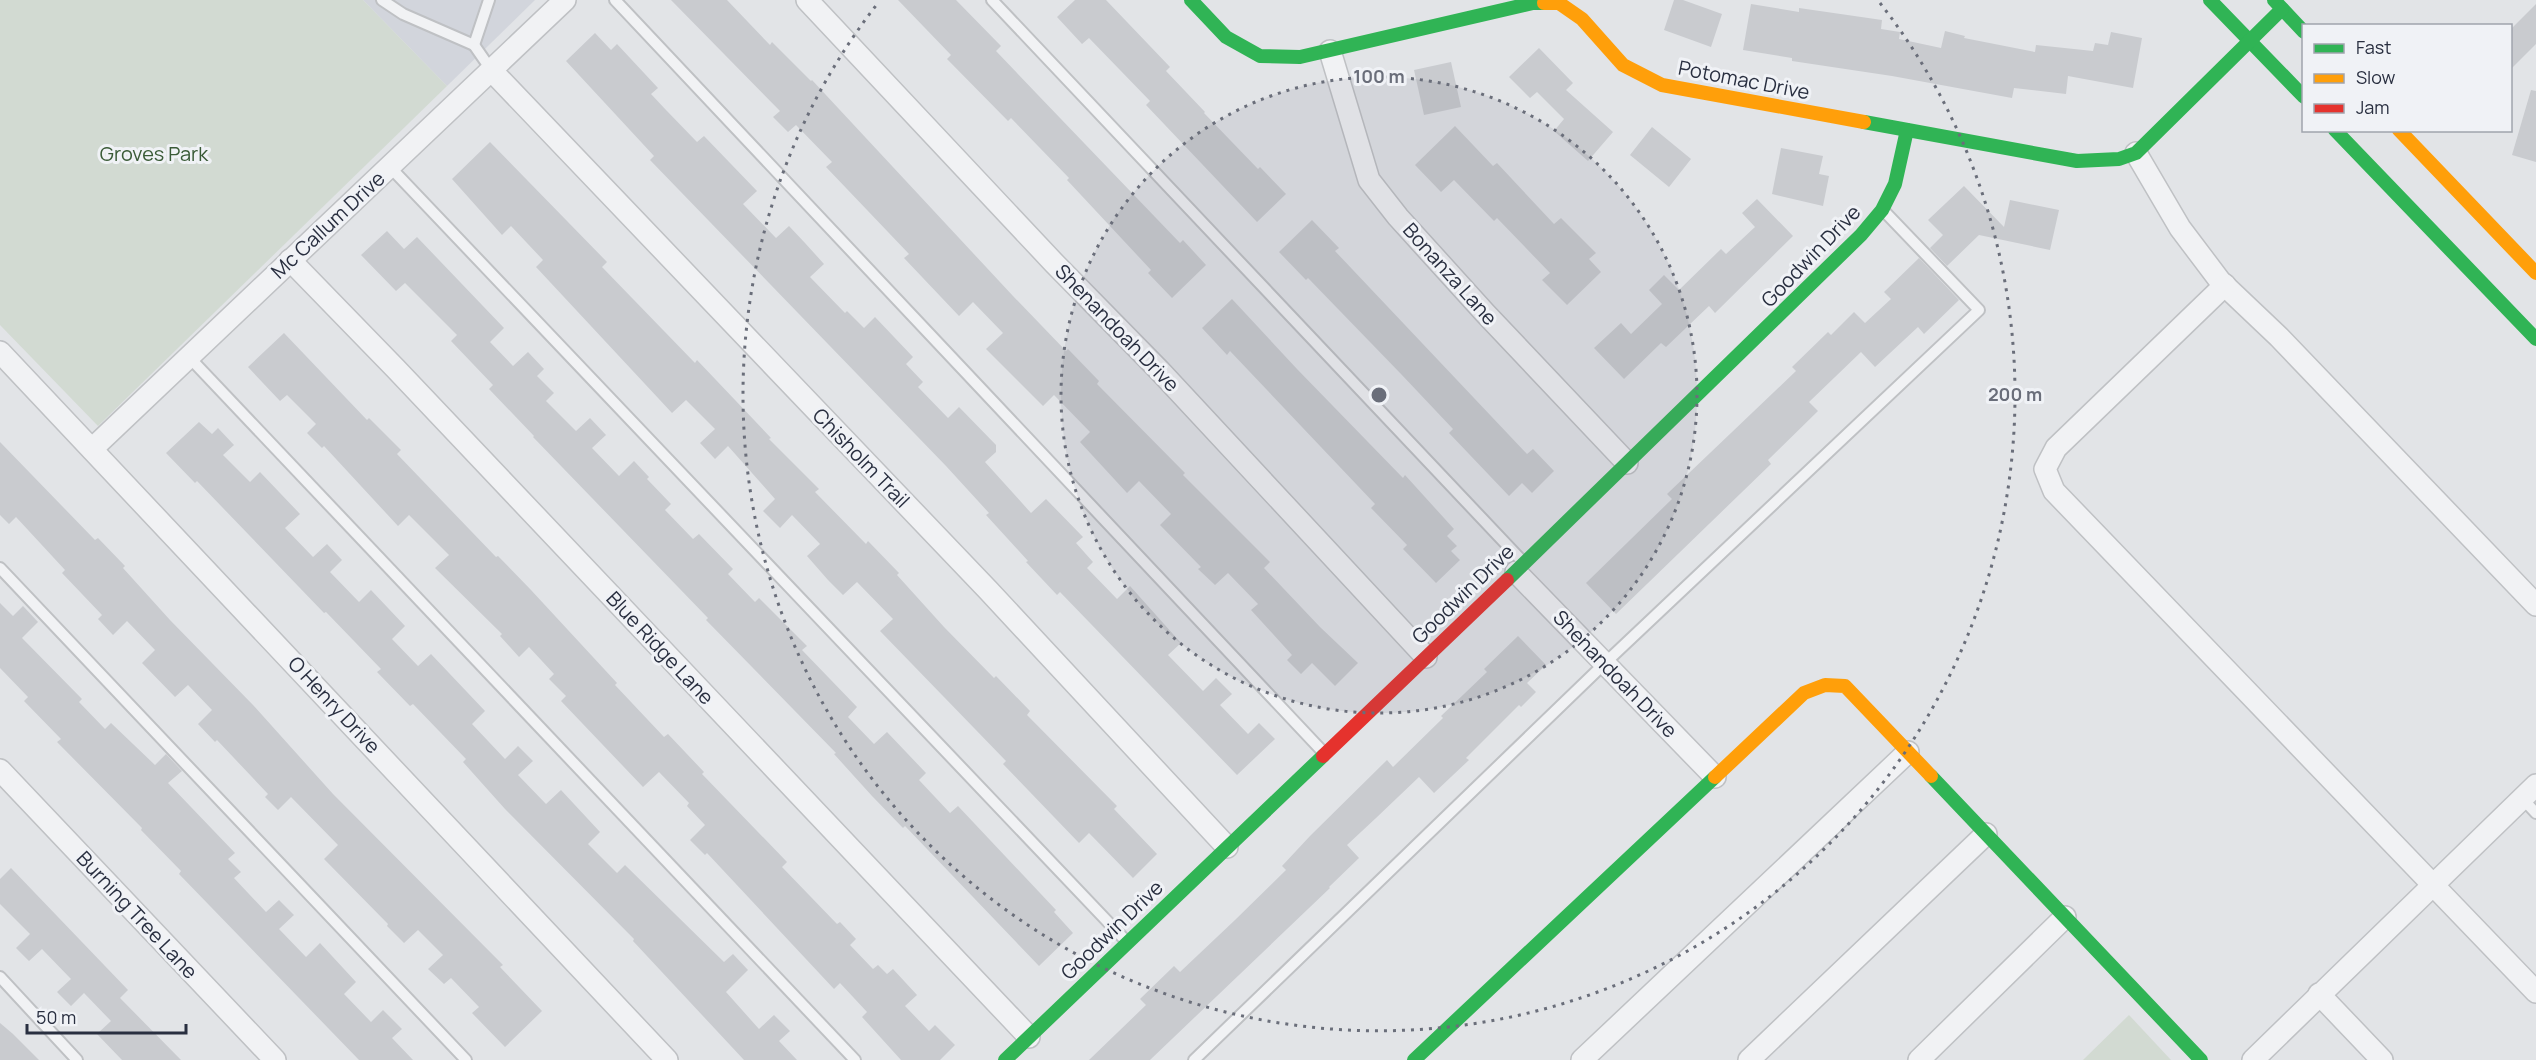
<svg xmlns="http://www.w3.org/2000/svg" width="2536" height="1060" viewBox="0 0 2536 1060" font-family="Manrope,sans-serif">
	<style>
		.built { fill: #d2d5dc }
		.green { fill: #d2dad2 }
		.building { fill: #c9cbcf }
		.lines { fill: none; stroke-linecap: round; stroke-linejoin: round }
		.lane-casing { stroke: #bfc1c4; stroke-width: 14 }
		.street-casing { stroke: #bfc1c4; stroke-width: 24 }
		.lane { stroke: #f1f2f4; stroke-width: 10 }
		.street { stroke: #f1f2f4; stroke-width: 21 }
		.fast { stroke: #30b455; stroke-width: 14 }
		.slow { stroke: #ff9f0a; stroke-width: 14 }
		.jam { stroke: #e5322d; stroke-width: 14 }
		.ring { fill: none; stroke: #6a6e7a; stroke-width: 3; stroke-dasharray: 3 6 }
		.labels { text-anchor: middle; stroke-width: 6; stroke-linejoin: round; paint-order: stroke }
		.street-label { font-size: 20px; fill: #292f40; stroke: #f0f2f6 }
		.park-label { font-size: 20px; fill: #3a5b37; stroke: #f0f2f6 }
		.centre { fill: #6a6e7a; stroke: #f0f2f6; stroke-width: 3 }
		.ring-label { font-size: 18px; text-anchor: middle; font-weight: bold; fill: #6a6e7a; stroke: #f0f2f6; stroke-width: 6; stroke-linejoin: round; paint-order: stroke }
	</style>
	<rect width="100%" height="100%" fill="#e2e4e7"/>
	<polygon class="built" points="363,0 535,0 447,86"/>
	<g class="green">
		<polygon points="0,0 363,0 447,86 98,426 0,325"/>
		<polygon points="2129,1015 2171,1060 2083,1060"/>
	</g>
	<g class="building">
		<polygon points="671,0 727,0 770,45 772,42 811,81 812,80 1013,296 1066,351 1068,349 1099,381 1097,384 1185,473 1183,475 1270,562 1264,568 1320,627 1358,663 1335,686 1312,663 1301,674 1287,660 1292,655 1251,610 1258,604 1228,573 1215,585 1198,569 1201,567 1160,525 1171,514 1139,481 1127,493 1080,442 1090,432 1054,395 1043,406 986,349 1003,333 973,302 959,316 904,258 909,254 826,167 832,162 796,125 788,132 773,117 780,111"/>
		<polygon points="898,0 956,0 1001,46 996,51 1037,94 1180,243 1183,240 1206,265 1172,298 1148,273 1151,270 1067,180 1069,178 1011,118 1008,121 947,59 951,55"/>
		<polygon points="1075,0 1106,0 1170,67 1166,71 1205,112 1204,113 1258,169 1260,167 1286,194 1257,222 1146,105 1150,101 1089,38 1082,44 1057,17"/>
		<polygon points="1674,0 1683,0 1722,14 1711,47 1664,30"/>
		<polygon points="1751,4 1799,12 1799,8 1882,20 1881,29 1900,32 1899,39 1941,48 1945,31 1965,36 1964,38 2035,52 2036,45 2093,51 2095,43 2108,45 2111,32 2142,38 2133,88 2068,76 2066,94 2014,88 2012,98 1892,76 1792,61 1792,58 1743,50"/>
		<polygon points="2536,4 2536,44 2511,69 2511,29"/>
		<polygon points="595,33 611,50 617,44 658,88 651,94 666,110 697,142 704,136 757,191 743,204 776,238 789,226 805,243 824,264 810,277 845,313 847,311 864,328 875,317 913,357 906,364 923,382 918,387 948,418 959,407 996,445 996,452 985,462 1031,513 1046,499 1083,537 1076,543 1093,562 1087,568 1117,599 1130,586 1181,643 1168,655 1203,691 1216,678 1232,694 1220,705 1248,734 1259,723 1275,739 1237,775 1060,592 1057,595 1026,562 1028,561 986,515 989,513 946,466 650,160 654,156 566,61"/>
		<polygon points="1539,48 1573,83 1566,90 1613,132 1588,161 1554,131 1564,119 1537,92 1530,98 1509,77"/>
		<polygon points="1451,62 1461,107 1424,115 1414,70"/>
		<polygon points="2531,90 2536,91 2536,162 2512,155"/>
		<polygon points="1455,126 1493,166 1497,163 1554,224 1561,218 1596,253 1589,259 1601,272 1567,305 1542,280 1550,273 1497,218 1494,221 1454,180 1441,192 1415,165"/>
		<polygon points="1652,127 1691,159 1669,187 1630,155"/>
		<polygon points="490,142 607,262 602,267 695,363 697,360 771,438 769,439 819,489 815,492 866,544 868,541 899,573 897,575 944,627 994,678 996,676 1030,711 1027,715 1117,806 1114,809 1157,854 1133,878 1089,833 1079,843 1003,764 1006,761 880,631 893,619 857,582 843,595 828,580 807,556 820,544 792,515 780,528 763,511 775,499 728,446 715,459 700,443 715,429 686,400 672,413 536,267 543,260 511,226 502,235 452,179"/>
		<polygon points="1781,148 1823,156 1819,174 1829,176 1823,206 1772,194"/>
		<polygon points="1964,186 2004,227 2010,200 2059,210 2050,250 1979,235 1947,266 1930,248 1943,235 1928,220"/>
		<polygon points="1757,199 1793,236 1715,313 1709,306 1666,347 1661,343 1624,379 1594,348 1621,323 1631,334 1662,304 1649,290 1664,275 1679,290 1721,249 1726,254 1755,227 1742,213"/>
		<polygon points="1312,220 1339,248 1335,251 1527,454 1533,449 1554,471 1532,493 1522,483 1509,496 1449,433 1453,429 1401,374 1308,278 1306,280 1279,252"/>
		<polygon points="387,231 404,249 417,237 504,328 490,342 513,366 528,352 544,369 537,376 554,393 546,401 576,431 590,418 606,435 592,448 619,476 634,461 649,477 647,479 671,504 665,510 693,539 699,534 733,569 728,574 755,602 759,598 807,646 802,650 857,707 848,717 874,744 887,732 926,773 919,780 950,813 958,806 1056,910 1054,912 1073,933 1039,966 905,826 903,828 872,796 834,754 836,753 706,620 708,618 533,437 534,436 489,389 493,385 451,341 457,335 405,283 396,291 361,255"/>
		<polygon points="1919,258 1959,300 1924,334 1918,327 1875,367 1861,352 1809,402 1818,411 1768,460 1771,464 1616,614 1586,583 1672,499 1667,494 1796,371 1792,367 1828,332 1831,335 1854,312 1865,323 1891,299 1884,292"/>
		<polygon points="1232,299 1297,369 1403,478 1405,475 1454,529 1447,536 1457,546 1451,551 1460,560 1436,583 1403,549 1407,545 1371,508 1375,504 1230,351 1227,355 1202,328"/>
		<polygon points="284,333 367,420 369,418 401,450 397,454 496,557 498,556 531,590 617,683 615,685 664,737 668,734 704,772 702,774 787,862 782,867 837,924 840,922 856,939 850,945 873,969 878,965 887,974 893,969 917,995 905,1006 929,1031 935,1025 955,1045 940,1060 901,1060 862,1017 867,1012 840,983 834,989 707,853 705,855 690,840 705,825 687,806 689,803 659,772 643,787 561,701 566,696 549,679 554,674 529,647 519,657 500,636 502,634 435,568 449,555 409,515 398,526 324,446 322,448 307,433 316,424 287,395 280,401 248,367"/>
		<polygon points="199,422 212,434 218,428 234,445 223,455 250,482 260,472 300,514 285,528 313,557 327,544 342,560 330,572 359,602 371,590 405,626 392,639 418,666 431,654 485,711 472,724 505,759 518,746 533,761 518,775 546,804 561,790 600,832 588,844 617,873 625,865 724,962 733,954 748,970 726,992 759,1029 774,1015 790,1031 779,1041 797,1060 744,1060 633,941 634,939 505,809 463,762 466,759 413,704 410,706 377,672 381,669 326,612 324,613 197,481 195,483 166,453"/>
		<polygon points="0,442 95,540 98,538 125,566 123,568 170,620 253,705 333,794 503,965 500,967 542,1011 505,1047 472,1013 479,1007 451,978 444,984 428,969 443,955 418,930 404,943 387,926 388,924 324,859 338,845 291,797 278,810 265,797 268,794 217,740 215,742 198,724 212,710 188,685 175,697 142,663 155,650 127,621 113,635 98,619 102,615 62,573 65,570 16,517 9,524 0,515"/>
		<polygon points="0,603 13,616 23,606 38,622 22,638 82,699 79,702 105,729 111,723 155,765 166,754 182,771 168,783 235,853 228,859 241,872 234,878 266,912 279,900 294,915 279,929 306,957 320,943 356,982 344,994 371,1022 383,1010 402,1029 392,1038 413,1060 359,1060 179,874 181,871 141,830 142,828 57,742 61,739 24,701 28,697 0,668"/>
		<polygon points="1518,636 1546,665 1527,683 1536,692 1521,707 1519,705 1466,758 1469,760 1434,793 1419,777 1376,818 1347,845 1359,858 1329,887 1330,888 1150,1060 1089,1060 1146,1005 1140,999 1174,966 1180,972 1235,920 1286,870 1282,866 1310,836 1387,760 1393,767 1443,718 1441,716 1487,672 1484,669"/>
		<polygon points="11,868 128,990 120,998 181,1060 122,1060 97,1034 111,1021 84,993 71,1006 57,992 71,979 42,949 29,961 16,948 30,934 0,904 0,879"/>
		<polygon points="0,1023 13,1034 39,1060 0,1060"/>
	</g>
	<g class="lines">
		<g class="lane-casing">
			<g id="lane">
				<polyline points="382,0 403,14 474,45 492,71"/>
				<polyline points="615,0 1324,753"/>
				<polyline points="992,0 1524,563"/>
				<polyline points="474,45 489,0"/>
				<polyline points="390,167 1127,942"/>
				<polyline points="189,357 855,1060"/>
				<polyline points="0,568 466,1060"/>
				<polyline points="2522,798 2536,813"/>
				<polyline points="0,977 77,1060"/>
				<polyline points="1194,1060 1604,664 1979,310 1883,210"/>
			</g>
		</g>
		<g class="street-casing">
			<g id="street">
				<polyline points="807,0 1054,263 1159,370 1426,657"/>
				<polyline points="1330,51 1369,180 1398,217 1485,313 1627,463"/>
				<polyline points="492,71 988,590 1227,847"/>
				<polyline points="2136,153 2180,228 2220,281 2279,337 2536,605"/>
				<polyline points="290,260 396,369 1029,1037"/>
				<polyline points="2225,285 2056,448 2045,469 2054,491 2536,992"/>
				<polyline points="0,352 667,1060"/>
				<polyline points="92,449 565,0"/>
				<polyline points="1516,572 1715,777"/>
				<polyline points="0,770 275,1060"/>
				<polyline points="2319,994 2382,1060"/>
				<polyline points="1582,1060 1908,752"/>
				<polyline points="1749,1060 1986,834"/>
				<polyline points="1919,1060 2065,917"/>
				<polyline points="2253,1060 2536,785"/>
			</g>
		</g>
		<use href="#lane" class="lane"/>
		<use href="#street" class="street"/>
		<g class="fast">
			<polyline points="1191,0 1226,37 1260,56 1300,57 1533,3 1544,3"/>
			<polyline points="2210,0 2304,97"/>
			<polyline points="2274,0 2304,32"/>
			<polyline points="1864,122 2077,161 2119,159 2136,153 2282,9"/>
			<polyline points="2335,130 2536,339"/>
			<polyline points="1507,580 1861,235 1882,210 1895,184 1907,130"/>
			<polyline points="1931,776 2201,1060"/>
			<polyline points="1005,1060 1323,756"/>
			<polyline points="1414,1060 1715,777"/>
		</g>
		<g class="slow">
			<polyline points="1544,3 1559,3 1582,19 1623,65 1662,85 1864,122"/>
			<polyline points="2399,130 2536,273"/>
			<polyline points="1715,777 1804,693 1825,685 1845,686 1931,776"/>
		</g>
		<polyline class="jam" points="1323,756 1507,580"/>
	</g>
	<circle cx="1379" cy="395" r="318" fill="#6a6e7a" fill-opacity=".12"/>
	<g class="ring">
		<circle cx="1379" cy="395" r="318"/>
		<path d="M1880 3A636 636 0 1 1 878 3"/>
	</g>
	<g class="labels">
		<g class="street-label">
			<text transform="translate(1744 80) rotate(11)" y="7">Potomac Drive</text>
			<text transform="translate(328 225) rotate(-43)" y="7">Mc Callum Drive</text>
			<text transform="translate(1811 256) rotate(-46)" y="7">Goodwin Drive</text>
			<text transform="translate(1450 274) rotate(48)" y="7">Bonanza Lane</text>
			<text transform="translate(1117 328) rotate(46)" y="7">Shenandoah Drive</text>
			<text transform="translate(861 458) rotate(46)" y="7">Chisholm Trail</text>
			<text transform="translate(1463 594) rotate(-44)" y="7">Goodwin Drive</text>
			<text transform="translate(660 648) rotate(47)" y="7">Blue Ridge Lane</text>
			<text transform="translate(1615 674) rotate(46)" y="7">Shenandoah Drive</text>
			<text transform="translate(334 705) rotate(47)" y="7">O Henry Drive</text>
			<text transform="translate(137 915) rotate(47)" y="7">Burning Tree Lane</text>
			<text transform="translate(1112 930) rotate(-44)" y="7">Goodwin Drive</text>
		</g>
		<g class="park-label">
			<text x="154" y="161">Groves Park</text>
		</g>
	</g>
	<circle cx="1379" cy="395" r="9" class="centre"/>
	<g class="ring-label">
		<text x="1379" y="83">100 m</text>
		<text x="2015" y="401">200 m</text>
	</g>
	<rect x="2302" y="24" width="210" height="108" fill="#f0f2f6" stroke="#a0a4ad" stroke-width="1.5"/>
	<rect x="2314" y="44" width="30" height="9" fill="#30b455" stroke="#a0a4ad" stroke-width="1.5"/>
	<text x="2356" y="54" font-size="18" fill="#292f40">Fast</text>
	<rect x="2314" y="74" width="30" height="9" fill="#ff9f0a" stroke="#a0a4ad" stroke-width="1.5"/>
	<text x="2356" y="84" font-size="18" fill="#292f40">Slow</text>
	<rect x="2314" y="104" width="30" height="9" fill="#e5322d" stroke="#a0a4ad" stroke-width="1.5"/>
	<text x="2356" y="114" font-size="18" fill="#292f40">Jam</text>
	<path d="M27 1024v9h159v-9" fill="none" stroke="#292f40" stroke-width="3"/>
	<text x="36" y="1024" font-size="18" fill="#292f40" stroke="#f0f2f6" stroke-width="4.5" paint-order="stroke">50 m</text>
</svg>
